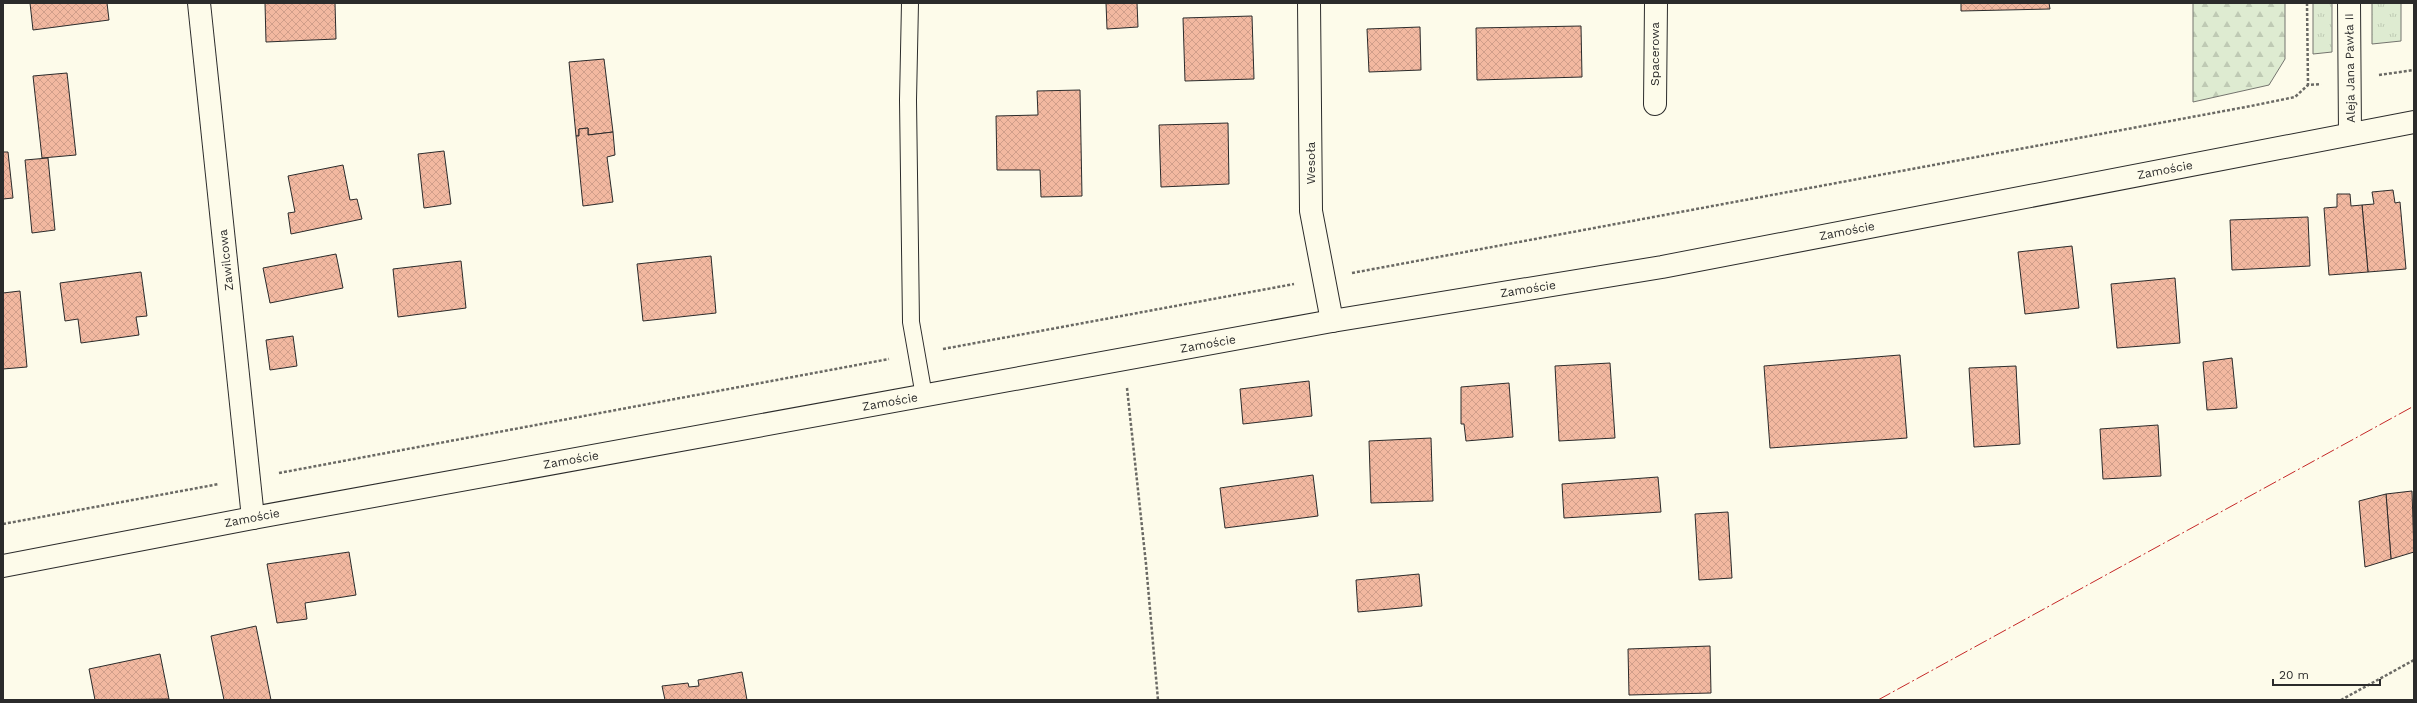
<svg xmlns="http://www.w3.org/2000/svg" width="2417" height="703" viewBox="0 0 2417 703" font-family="'Work Sans',sans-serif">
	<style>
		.grass { fill: url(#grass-tufts); stroke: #74746e }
		.forest { fill: url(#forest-firs); stroke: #74746e }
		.building { fill: url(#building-cross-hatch); stroke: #2b2b2b }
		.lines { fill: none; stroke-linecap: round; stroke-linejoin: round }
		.lane-casing { stroke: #2b2b2b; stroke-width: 18 }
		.street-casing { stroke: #2b2b2b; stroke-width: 24 }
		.secondary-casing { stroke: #2b2b2b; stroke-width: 24 }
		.path { stroke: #6a6964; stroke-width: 2.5; stroke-dasharray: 3 2; stroke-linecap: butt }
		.lane { stroke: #fdfbea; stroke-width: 16 }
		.street { stroke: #fdfbea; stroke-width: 22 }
		.secondary { stroke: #fdfbea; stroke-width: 22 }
		.power { stroke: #c62828; stroke-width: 1; stroke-dasharray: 14 3 2 3; stroke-linecap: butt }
		.labels { text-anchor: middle; stroke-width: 3; stroke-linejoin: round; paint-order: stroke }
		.street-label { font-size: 12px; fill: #2b2b2b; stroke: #fdfbea }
	</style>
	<defs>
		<pattern id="grass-tufts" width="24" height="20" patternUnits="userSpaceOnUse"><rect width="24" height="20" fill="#deebd1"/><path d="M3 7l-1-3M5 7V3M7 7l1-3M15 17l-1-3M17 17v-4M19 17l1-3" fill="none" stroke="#bfcab4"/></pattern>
		<pattern id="forest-firs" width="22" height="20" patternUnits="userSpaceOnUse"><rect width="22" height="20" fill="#deebd1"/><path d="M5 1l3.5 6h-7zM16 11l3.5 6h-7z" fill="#bfcab4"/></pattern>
		<pattern id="building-cross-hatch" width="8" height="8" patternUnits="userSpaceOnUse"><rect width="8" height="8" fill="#f2b8a0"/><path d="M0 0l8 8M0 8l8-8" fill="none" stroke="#d09e8a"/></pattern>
	</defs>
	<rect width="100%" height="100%" fill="#fdfbea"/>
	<g class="grass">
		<polygon points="2313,3 2332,3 2332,52 2313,54"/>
		<polygon points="2372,3 2401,3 2401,41 2372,44"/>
	</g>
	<polygon class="forest" points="2193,3 2285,3 2285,59 2269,85 2193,102"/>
	<g class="building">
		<polygon points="30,3 107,3 109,20 33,30"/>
		<polygon points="265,3 335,3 336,39 266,42"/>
		<polygon points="1106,3 1137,3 1138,27 1107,29"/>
		<polygon points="1961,3 2049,3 2050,9 1961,11"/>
		<polygon points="1252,16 1254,79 1185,81 1183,18"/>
		<polygon points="1581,26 1582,77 1477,80 1476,28"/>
		<polygon points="1420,27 1421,70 1369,72 1367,29"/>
		<polygon points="604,59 613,132 588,135 588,128 579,129 579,136 576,136 569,62"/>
		<polygon points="67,73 76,155 42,158 33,76"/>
		<polygon points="1080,90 1082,196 1041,197 1040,170 997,170 996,116 1038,115 1037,91"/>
		<polygon points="1228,123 1229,184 1161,187 1159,125"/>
		<polygon points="588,128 588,135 613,132 615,155 607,157 613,202 583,206 576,136 579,136 579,129"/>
		<polygon points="444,151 451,204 424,208 418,154"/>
		<polygon points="3,152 8,152 13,198 3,199"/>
		<polygon points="48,158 55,230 32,233 25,160"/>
		<polygon points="343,165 350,200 357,199 362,219 291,234 288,213 295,212 288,176"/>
		<polygon points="2393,190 2395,203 2400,202 2406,269 2368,272 2362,205 2374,204 2372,192"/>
		<polygon points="2337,194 2350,194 2351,206 2362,205 2368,272 2329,275 2324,208 2337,207"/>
		<polygon points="2308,217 2310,266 2232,270 2230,220"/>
		<polygon points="2072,246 2079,308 2025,314 2018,252"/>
		<polygon points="336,254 343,288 270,303 263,268"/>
		<polygon points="711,256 716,313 643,321 637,264"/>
		<polygon points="461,261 466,308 398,317 393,269"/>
		<polygon points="141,272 147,316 136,317 139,335 81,343 78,319 65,321 60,283"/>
		<polygon points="2175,278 2180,343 2117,348 2111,284"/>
		<polygon points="20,291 27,367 3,369 3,293"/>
		<polygon points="293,336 297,366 270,370 266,340"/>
		<polygon points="1900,355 1907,438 1770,448 1764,366"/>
		<polygon points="2232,358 2237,408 2207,410 2203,362"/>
		<polygon points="1610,363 1615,438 1559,441 1555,366"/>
		<polygon points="2016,366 2020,444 1974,447 1969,368"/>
		<polygon points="1309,381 1312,416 1243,424 1240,389"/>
		<polygon points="1509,383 1513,437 1466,441 1464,424 1461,424 1461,387"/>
		<polygon points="2158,425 2161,476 2103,479 2100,429"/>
		<polygon points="1431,438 1433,501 1371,503 1369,441"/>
		<polygon points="1313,475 1318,516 1225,528 1220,488"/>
		<polygon points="1658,477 1661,512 1564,518 1562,484"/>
		<polygon points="2412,491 2414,552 2391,559 2386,494"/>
		<polygon points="2386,494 2391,559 2365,567 2359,501"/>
		<polygon points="1728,512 1732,578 1699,580 1695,514"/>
		<polygon points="349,552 356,595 305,603 307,619 277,623 267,564"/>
		<polygon points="1419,574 1422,606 1358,612 1356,580"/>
		<polygon points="256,626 271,700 224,700 211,636"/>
		<polygon points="1710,646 1711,693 1629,695 1628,649"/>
		<polygon points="160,654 169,699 95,700 89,669"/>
		<polygon points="742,672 747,700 665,700 662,686 688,683 689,687 699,686 698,680"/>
	</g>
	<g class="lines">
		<g class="lane-casing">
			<polyline id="lane" points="910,3 908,100 911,322 924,396"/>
		</g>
		<g class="street-casing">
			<g id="street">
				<polyline points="199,3 253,518"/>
				<polyline points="1309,3 1311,211 1332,321"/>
				<polyline points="1655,104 1656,3"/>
			</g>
		</g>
		<g class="secondary-casing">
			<g id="secondary">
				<polyline points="2349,3 2350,134"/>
				<polyline points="3,566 253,518 1332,321 1662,267 2414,122"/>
			</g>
		</g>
		<g class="path">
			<polyline points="2307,3 2308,85"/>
			<polyline points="2379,75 2414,70"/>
			<polyline points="1352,273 2251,106 2295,97 2308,85 2321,84"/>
			<polyline points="943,349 1294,284"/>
			<polyline points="1127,388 1146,564 1158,700"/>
			<polyline points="279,473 889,359"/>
			<polyline points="3,524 219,484"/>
			<polyline points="2341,700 2414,660"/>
		</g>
		<use href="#lane" class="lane"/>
		<use href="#street" class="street"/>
		<use href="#secondary" class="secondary"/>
		<polyline class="power" points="1878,700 2414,406"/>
	</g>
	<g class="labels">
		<g class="street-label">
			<text transform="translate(1655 54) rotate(-90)" y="4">Spacerowa</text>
			<text transform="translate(2350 68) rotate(-91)" y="4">Aleja Jana Pawła II</text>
			<text transform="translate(1311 163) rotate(-90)" y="4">Wesoła</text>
			<text transform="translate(2165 170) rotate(-11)" y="4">Zamoście</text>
			<text transform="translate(1847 231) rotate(-11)" y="4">Zamoście</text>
			<text transform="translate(226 260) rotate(-96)" y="4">Zawilcowa</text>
			<text transform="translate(1528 289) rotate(-9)" y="4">Zamoście</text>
			<text transform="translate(1208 344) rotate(-10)" y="4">Zamoście</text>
			<text transform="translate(890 402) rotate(-10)" y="4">Zamoście</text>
			<text transform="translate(571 460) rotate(-10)" y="4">Zamoście</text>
			<text transform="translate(252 518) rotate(-11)" y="4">Zamoście</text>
		</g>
	</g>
	<rect width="2417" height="703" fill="none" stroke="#2b2b2b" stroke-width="8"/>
	<path d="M2273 679v6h107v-6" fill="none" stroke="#2b2b2b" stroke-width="2"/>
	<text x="2279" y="679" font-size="12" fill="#2b2b2b" stroke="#fdfbea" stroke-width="3" paint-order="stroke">20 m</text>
</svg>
